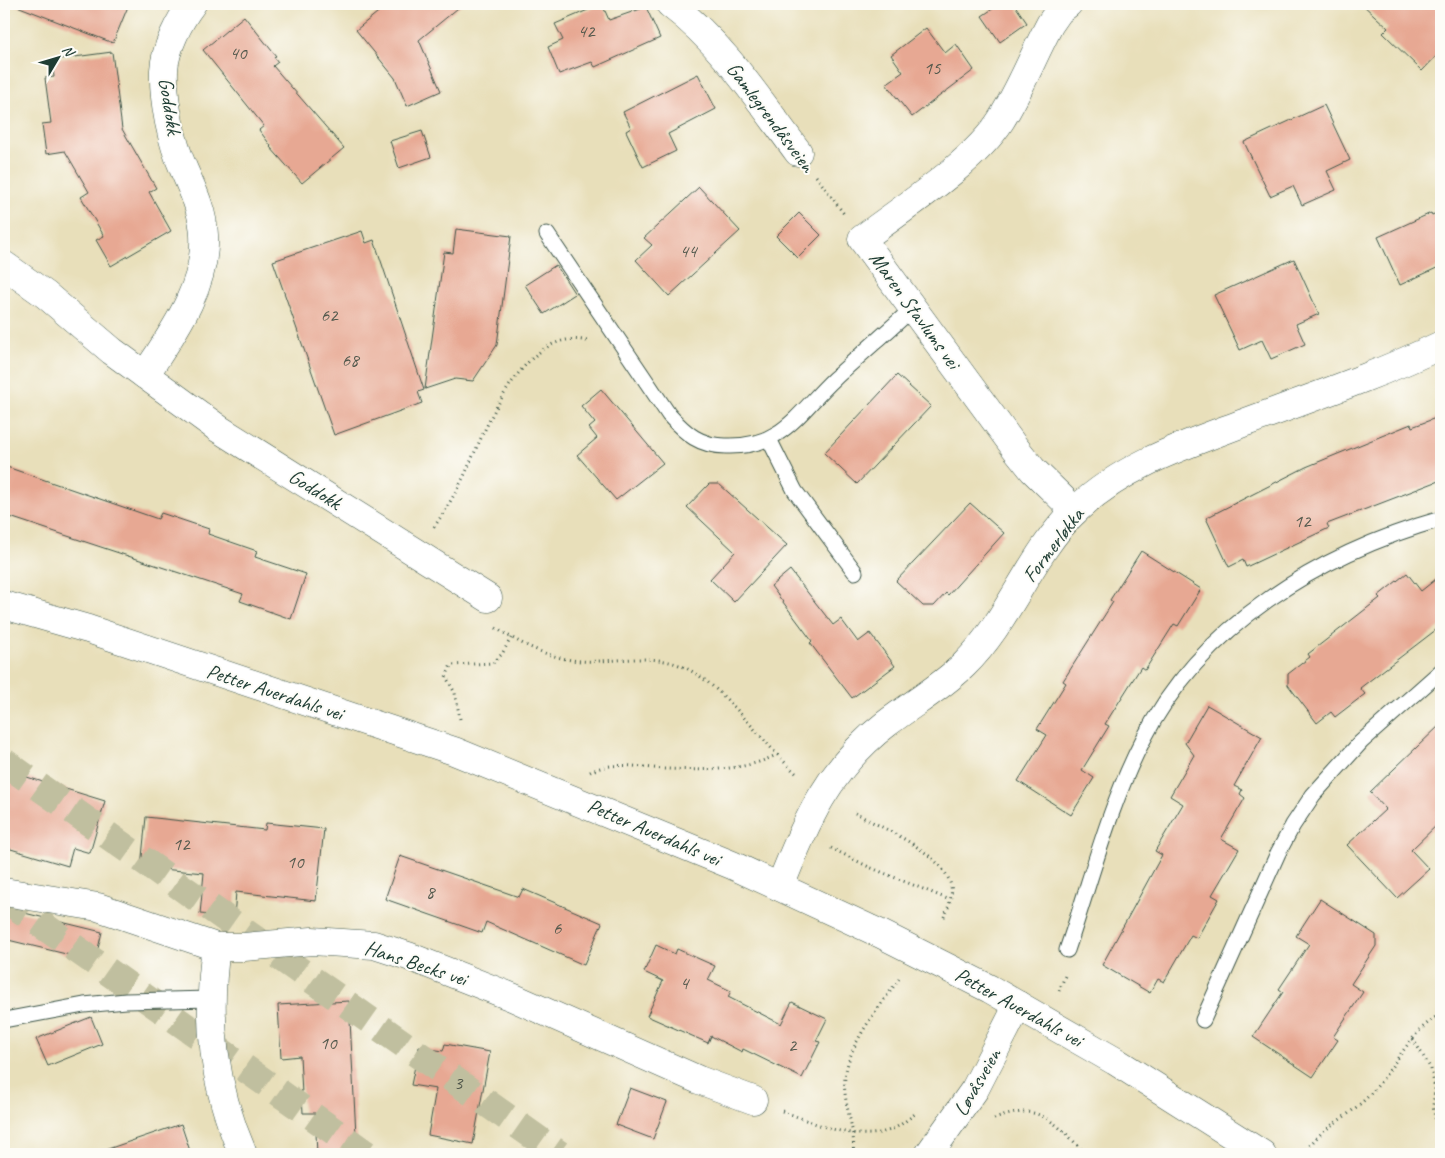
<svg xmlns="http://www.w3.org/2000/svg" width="1445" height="1158" viewBox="0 0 1445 1158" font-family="Caveat,sans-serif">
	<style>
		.building { fill: #e7a893 }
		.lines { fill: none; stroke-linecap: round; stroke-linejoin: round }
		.highway-tunnel { stroke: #c0bf9f; stroke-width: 28; stroke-dasharray: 28 14; stroke-linecap: butt }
		.lane-casing { stroke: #3d5548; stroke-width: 17 }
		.street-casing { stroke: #3d5548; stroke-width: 29 }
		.secondary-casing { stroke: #3d5548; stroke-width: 29 }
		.path { stroke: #3d5548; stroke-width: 3; stroke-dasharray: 1 4; stroke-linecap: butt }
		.lane { stroke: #fff; stroke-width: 15 }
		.street { stroke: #fff; stroke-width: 28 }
		.secondary { stroke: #fff; stroke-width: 28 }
		.labels { text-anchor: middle; stroke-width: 4; stroke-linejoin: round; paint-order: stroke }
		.number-label { font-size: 19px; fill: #51584c }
		.street-label { font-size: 21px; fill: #1f3d34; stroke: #fdfcf7 }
	</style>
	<rect width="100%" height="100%" fill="#fdfcf7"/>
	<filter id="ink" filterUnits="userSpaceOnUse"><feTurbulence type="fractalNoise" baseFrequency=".02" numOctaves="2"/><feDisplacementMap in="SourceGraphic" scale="10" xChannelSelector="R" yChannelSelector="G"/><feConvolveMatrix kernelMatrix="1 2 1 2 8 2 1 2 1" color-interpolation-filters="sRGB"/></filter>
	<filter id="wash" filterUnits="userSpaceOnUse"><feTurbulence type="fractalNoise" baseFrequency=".0096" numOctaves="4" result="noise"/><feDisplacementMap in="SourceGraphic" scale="20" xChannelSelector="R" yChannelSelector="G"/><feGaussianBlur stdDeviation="1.12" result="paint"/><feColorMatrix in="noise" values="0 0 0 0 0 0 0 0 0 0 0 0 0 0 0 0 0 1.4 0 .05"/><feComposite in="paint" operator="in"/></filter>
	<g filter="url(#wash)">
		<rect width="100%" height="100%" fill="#e8dfba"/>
		<g id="blocks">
			<g class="building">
				<polygon points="17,4 129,4 113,43 17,6"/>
				<polygon points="388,4 463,4 419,40 441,91 407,106 395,78 356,30"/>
				<polygon points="602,4 609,20 646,7 660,38 595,67 592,62 559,74 548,47 563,40 555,24"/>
				<polygon points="1000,4 1014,4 1027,23 1000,42 982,16"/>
				<polygon points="1362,4 1441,4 1441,51 1422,71 1383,33 1388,28"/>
				<polygon points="244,16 276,56 274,57 278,62 273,66 344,148 302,183 270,147 271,146 259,130 264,126 203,50"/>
				<polygon points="926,28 945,53 956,44 974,70 912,117 886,84 903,72 891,55"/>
				<polygon points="112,52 122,129 156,188 149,192 171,231 111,266 96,240 104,236 81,197 89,192 65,151 46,154 42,124 51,123 45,78 54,77 52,60"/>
				<polygon points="698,74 716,109 668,134 676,151 643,167 626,131 631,128 623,112"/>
				<polygon points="1324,105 1350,160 1327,171 1336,190 1302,205 1293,186 1270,196 1244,142"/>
				<polygon points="422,131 431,157 399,168 390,141"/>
				<polygon points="699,187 740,231 669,296 636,260 652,245 644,238"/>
				<polygon points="1441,211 1441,266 1400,285 1378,237 1431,213 1432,215"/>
				<polygon points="799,213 821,235 798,258 776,236"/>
				<polygon points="456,229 511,236 497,345 473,381 455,379 425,389 444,252 453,253"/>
				<polygon points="362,231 366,243 374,240 424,390 418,392 422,403 334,435 273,261"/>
				<polygon points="1294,259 1319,314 1296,324 1305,344 1271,359 1262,340 1240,350 1214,295"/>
				<polygon points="556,265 575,294 544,314 525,285"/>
				<polygon points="897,375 931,406 857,484 824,453"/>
				<polygon points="601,389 663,463 616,500 577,455 597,438 589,428 595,423 581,406"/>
				<polygon points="1441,416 1441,480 1327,524 1329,528 1246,567 1243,560 1229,567 1206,518 1306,467 1411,424 1412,427"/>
				<polygon points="4,466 158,519 161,513 209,529 208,534 257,551 255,557 306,574 291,619 240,601 243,594 4,515"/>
				<polygon points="709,484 719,484 787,545 734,602 710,579 735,552 687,507"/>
				<polygon points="970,503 1004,533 948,595 946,593 934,606 923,606 896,581"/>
				<polygon points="1141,551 1201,589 1178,626 1174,624 1145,670 1141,667 1105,724 1109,726 1082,770 1094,778 1071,815 1018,781 1047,735 1037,729 1066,683 1063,681 1113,602 1110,600"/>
				<polygon points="790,570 833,625 841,619 858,642 870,633 895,666 852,698 810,643 812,641 771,586"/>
				<polygon points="1407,573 1421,591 1441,575 1441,626 1360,688 1365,694 1335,717 1331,712 1317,723 1288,685 1288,674 1310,657 1308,654 1380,598 1378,596"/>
				<polygon points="1207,705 1262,737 1234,786 1242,790 1240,794 1245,798 1221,839 1239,849 1212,895 1219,899 1197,938 1191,935 1164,982 1158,979 1150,993 1102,965 1162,855 1155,851 1183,804 1170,796 1194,755 1185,743"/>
				<polygon points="1441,724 1441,821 1411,850 1429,869 1397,898 1347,845 1386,809 1370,792"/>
				<polygon points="4,770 105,801 90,853 73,848 68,866 4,847"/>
				<polygon points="146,817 265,830 266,823 324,829 316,901 236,892 234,917 200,914 204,873 141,867"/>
				<polygon points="400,856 519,897 523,889 602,923 584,965 486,922 482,933 385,899"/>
				<polygon points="1320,899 1376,935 1376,946 1351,984 1363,992 1333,1037 1338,1040 1313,1077 1253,1037 1283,992 1279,989 1309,944 1296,936"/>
				<polygon points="4,908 102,932 95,961 4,939"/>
				<polygon points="656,945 675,954 677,949 715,966 708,980 731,991 728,997 781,1024 792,1002 827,1019 816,1041 820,1042 802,1078 743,1049 742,1052 711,1036 708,1043 647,1016 663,981 644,972"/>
				<polygon points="349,1001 357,1154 317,1154 315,1113 303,1113 300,1056 281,1058 278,1005"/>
				<polygon points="91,1017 102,1044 48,1066 36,1039"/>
				<polygon points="445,1044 490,1052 473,1144 428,1135 436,1089 411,1085 419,1047 443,1051"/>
				<polygon points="630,1088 667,1102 653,1139 616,1125"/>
				<polygon points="181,1124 191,1154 106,1154 105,1150"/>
			</g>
		</g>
	</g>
	<g filter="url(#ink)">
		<use href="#blocks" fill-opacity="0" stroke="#3d5548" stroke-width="1"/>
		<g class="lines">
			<g class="highway-tunnel">
				<polyline points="4,762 559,1154"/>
				<polyline points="4,898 366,1154"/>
			</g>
			<g class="lane-casing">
				<g id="lane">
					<path d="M547 234 669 415C686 434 700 446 726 446 782 448 798 413 834 379 860 355 887 332 913 308"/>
					<polyline points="769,439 795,491 855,572"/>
					<path d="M1067 950C1091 880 1109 805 1143 740 1201 625 1321 553 1441 519"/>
					<polyline points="4,1020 84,1005 126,1001 210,999"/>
					<polyline points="1203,1020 1278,853 1293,825 1313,795 1361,742 1441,671"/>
				</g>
			</g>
			<g class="street-casing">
				<g id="street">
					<path d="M670 4C722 43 759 100 798 152"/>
					<path d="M1068 4 1059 11 1050 24C1033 56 1020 90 1001 120 975 162 903 208 862 239L1013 445 1033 470 1075 511"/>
					<polyline points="4,265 46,295 112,351 219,429 488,598"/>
					<path d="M145 375C172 334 207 287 204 235 203 211 193 191 184 170 171 141 163 102 164 70 165 49 179 21 192 4"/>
					<path d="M780 887C805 822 829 768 886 724 912 704 940 688 964 665 1010 620 1030 554 1076 510 1125 464 1185 445 1246 422 1311 398 1378 375 1441 345"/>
					<polyline points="4,892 98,907 216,947 244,947 312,941 374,945 408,956 512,997 699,1080 753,1100"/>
					<path d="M216 947C206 1020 213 1085 243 1154"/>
					<polyline points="929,1154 975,1089 1018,1005"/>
				</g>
			</g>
			<g class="secondary-casing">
				<polyline id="secondary" points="4,605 88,629 454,751 732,865 881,934 990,989 1115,1061 1262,1154"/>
			</g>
			<g class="path">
				<polyline points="816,176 844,214"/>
				<path d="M434 527C446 510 456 492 465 474 485 430 524 325 587 341"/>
				<path d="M496 628C520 644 551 659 581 661 613 663 647 653 679 665 723 682 762 744 798 775"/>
				<polyline points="460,719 455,693 446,677 451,665 493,663 502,654 511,638"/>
				<path d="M590 772C613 760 641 768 666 769 702 770 743 772 776 755"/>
				<path d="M855 813C882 828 944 853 951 886 953 897 948 909 943 919"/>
				<polyline points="831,848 869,867 950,900"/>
				<polyline points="1059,991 1065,976"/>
				<polyline points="1413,1039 1431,1069 1435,1088 1433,1106 1436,1124 1441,1137"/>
				<path d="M782 1111C812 1122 854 1142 887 1131 898 1128 907 1120 916 1113"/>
				<path d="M994 1119C1003 1116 1015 1112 1025 1112 1049 1112 1070 1138 1086 1154"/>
				<path d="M853 1154C856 1133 847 1114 845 1093 840 1052 877 1011 899 979"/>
				<path d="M1304 1154C1321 1127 1338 1124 1360 1104 1391 1078 1406 1033 1441 1014"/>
			</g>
			<use href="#lane" class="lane"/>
			<use href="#street" class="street"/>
			<use href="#secondary" class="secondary"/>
		</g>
	</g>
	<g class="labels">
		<g class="number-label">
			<text x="586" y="37">42</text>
			<text x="238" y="59">40</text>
			<text x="932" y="74">15</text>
			<text x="688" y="257">44</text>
			<text x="329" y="321">62</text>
			<text x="350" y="366">68</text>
			<text x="1302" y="527">12</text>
			<text x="181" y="850">12</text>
			<text x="295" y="868">10</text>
			<text x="430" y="898">8</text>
			<text x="557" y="934">6</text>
			<text x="684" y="989">4</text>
			<text x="328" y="1049">10</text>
			<text x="792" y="1051">2</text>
			<text x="458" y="1089">3</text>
		</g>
		<g class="street-label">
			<text transform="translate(170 106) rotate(81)" y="7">Goddokk</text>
			<text transform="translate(771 117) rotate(53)" y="7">Gamlegrendåsveien</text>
			<text transform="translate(915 310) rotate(54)" y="7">Maren Stavlums vei</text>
			<text transform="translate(315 489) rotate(32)" y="7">Goddokk</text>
			<text transform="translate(1053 545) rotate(-53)" y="7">Formerløkka</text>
			<text transform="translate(275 692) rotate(18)" y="7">Petter Auerdahls vei</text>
			<text transform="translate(654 832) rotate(23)" y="7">Petter Auerdahls vei</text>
			<text transform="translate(416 963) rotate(18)" y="7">Hans Becks vei</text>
			<text transform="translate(1019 1007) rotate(29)" y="7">Petter Auerdahls vei</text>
			<text transform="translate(977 1082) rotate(-60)" y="7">Løvåsveien</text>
		</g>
	</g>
	<rect width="1445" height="1158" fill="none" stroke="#fdfcf7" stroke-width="20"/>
	<g transform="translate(58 58) rotate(52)" stroke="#fdfcf7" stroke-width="4" paint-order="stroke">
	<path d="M0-4L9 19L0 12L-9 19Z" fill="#1f3d34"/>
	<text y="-8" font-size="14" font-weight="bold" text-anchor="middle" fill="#1f3d34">N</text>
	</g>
</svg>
